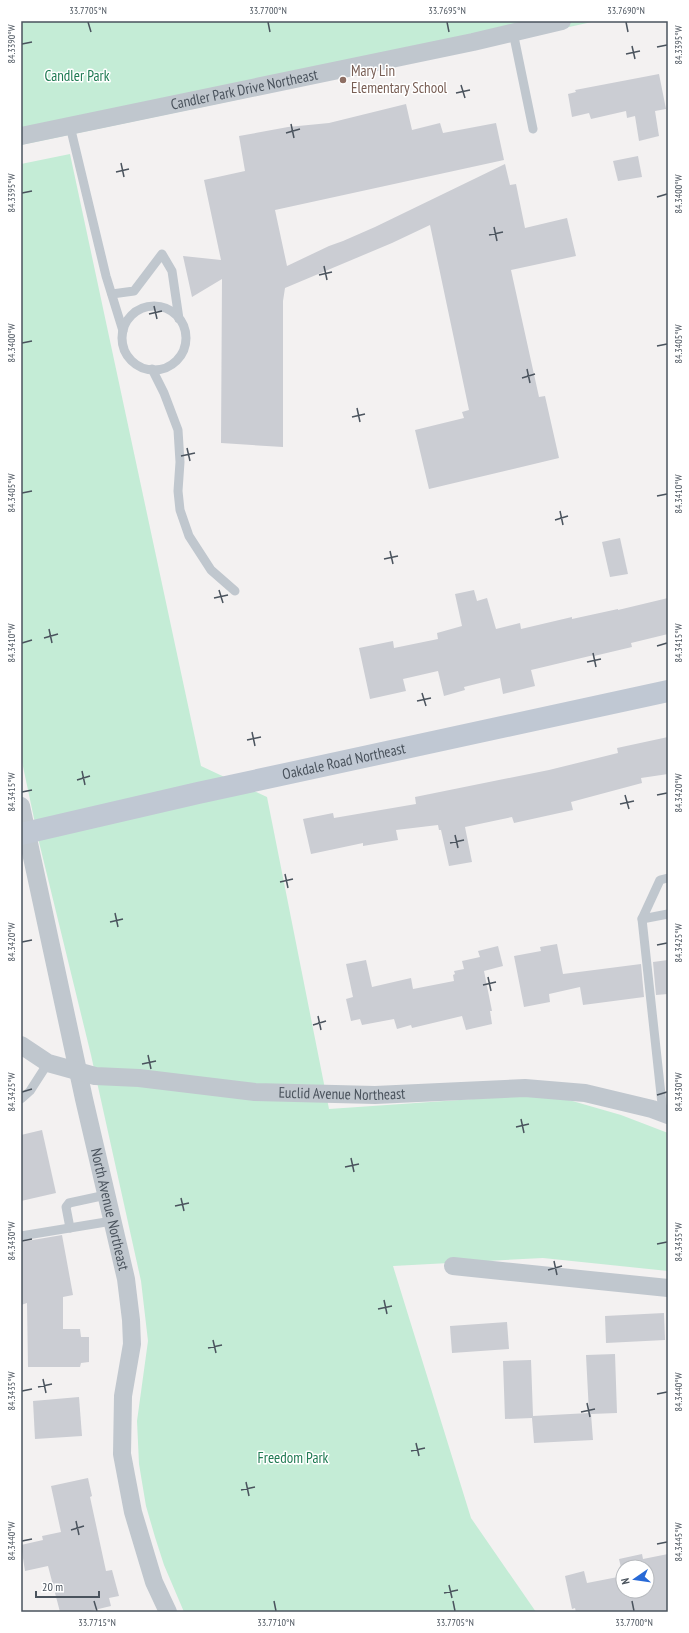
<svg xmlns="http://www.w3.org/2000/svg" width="689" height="1633" viewBox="0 0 689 1633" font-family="'PT Sans Narrow',sans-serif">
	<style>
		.green { fill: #c4ecd6 }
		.building { fill: #cbcdd3; fill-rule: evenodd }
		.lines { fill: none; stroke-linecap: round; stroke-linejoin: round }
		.lane { stroke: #c0c7ce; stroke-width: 9 }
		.street { stroke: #c0c7ce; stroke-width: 18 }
		.secondary { stroke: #c0c8d3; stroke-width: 22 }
		.ticks { fill: none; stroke: #4a535d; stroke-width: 1.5 }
		.education-dot { fill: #8d6e63; stroke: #fff; stroke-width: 1.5 }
		.labels { text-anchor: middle; stroke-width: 3; stroke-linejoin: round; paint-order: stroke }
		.education-label { font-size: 15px; fill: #785e54; stroke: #fff; text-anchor: start }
		.park-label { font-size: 15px; fill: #1f7a52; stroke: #fff }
		.street-label { font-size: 15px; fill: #4a535d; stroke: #fff }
		.neatline { fill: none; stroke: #4a535d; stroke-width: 1.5 }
		.ticks-label { font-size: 10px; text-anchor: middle; fill: #4a535d }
	</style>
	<rect width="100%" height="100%" fill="#f3f1f1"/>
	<g class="green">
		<polygon points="21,21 596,21 364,73 21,145"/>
		<polygon points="70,154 201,766 267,797 329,1109 548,1094 621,1115 668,1133 668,1271 543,1258 393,1266 471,1518 536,1612 184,1612 164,1565 155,1537 146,1506 139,1464 137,1421 148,1341 141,1281 91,1055 39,842 21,757 21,164"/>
	</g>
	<g class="building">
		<polygon points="659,74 666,109 655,111 659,136 639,141 635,116 627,118 626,111 591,119 589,113 572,117 568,94 576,92 575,90"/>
		<polygon points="406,104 412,130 440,123 443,133 496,123 504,160 275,210 287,266 329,246 343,241 375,227 505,164 510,185 516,184 525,228 567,218 576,256 511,270 539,397 545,396 559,458 429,489 415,430 464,418 462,412 469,410 430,225 392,243 285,288 283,301 283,447 221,443 222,279 192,297 183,256 221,260 204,180 245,171 239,136 288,127 329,123"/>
		<polygon points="638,156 642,177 618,181 613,161"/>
		<polygon points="620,538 628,574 610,577 602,542"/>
		<polygon points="474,590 477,601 487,598 496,629 520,623 521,629 572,617 572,619 618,609 618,610 668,598 668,634 631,643 632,647 594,656 594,655 531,670 535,686 503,694 500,678 464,687 465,690 444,696 438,671 403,679 406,691 370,699 359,648 393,641 394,648 438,639 437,633 462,626 455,594"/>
		<polygon points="668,737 668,774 641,778 642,783 571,802 573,810 514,823 512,817 465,827 472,862 449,866 441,830 439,830 438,825 396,830 398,840 363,846 363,843 311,854 303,819 333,813 334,818 416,804 415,797 549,770 618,753 617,748"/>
		<polygon points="557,944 563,974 641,964 644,997 583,1005 580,987 549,994 550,1002 524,1007 514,956 541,951 540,947"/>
		<polygon points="498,946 503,966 484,971 492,1011 490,1011 492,1024 466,1030 462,1016 412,1028 411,1025 397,1029 394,1019 362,1025 360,1019 351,1021 346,999 353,997 346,964 366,960 372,987 411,978 413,989 454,981 453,975 455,974 454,971 464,969 462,961 480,957 478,951"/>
		<polygon points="668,960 668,994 656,995 653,962"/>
		<polygon points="42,1130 56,1193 21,1201 21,1135"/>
		<polygon points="62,1235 73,1295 63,1297 63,1329 80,1329 81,1337 89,1337 89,1362 81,1363 80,1367 28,1367 27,1303 21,1305 21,1242"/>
		<polygon points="664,1313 665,1340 606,1343 605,1316"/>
		<polygon points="507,1322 509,1349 452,1353 450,1326"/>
		<polygon points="615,1354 617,1413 591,1414 593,1440 534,1443 532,1418 505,1419 503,1361 531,1360 533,1416 589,1413 586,1355"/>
		<polygon points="79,1397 82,1436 35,1439 33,1401"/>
		<polygon points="88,1478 92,1496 90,1497 106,1571 112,1570 119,1596 109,1598 111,1606 86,1612 60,1612 48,1566 25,1571 21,1545 43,1540 42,1536 61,1532 51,1486"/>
		<path d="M642 1554 643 1559 668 1554V1612H576L575 1608 572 1609 565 1576 584 1571 587 1583 623 1576 619 1559ZM623 1567H647V1591H623Z"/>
	</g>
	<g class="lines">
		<g class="lane">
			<polyline points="513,32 533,129"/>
			<polyline points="70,126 106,276 123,331"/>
			<polyline points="112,294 134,291 162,254 172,271 179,319"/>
			<circle cx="154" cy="338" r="32"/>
			<polyline points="152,369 164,393 178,430 180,462 178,491 180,510 189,536 211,570 235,591"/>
			<polyline points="642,919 660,880 668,878"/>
			<polyline points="21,1099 30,1091 48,1063"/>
			<polyline points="663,1113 642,919 668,914"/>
			<polyline points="70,1228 66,1207 69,1203 106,1195"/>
			<polyline points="21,1236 112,1221"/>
		</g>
		<g class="street">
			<path id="s1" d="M21 136 473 42 562 21"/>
			<path id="s2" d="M21 806 84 1099 126 1279 131 1320 132 1344 123 1396 122 1454 133 1512 154 1582 168 1612"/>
			<path id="s3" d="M21 1045 48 1063 95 1076 139 1078 255 1092 375 1095 525 1088 585 1093 652 1109 668 1115"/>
			<polyline points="453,1266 668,1288"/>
		</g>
		<path class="secondary" id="s4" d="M21 834 198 793 668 691"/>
	</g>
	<path class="ticks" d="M88 22 91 32M268 22 270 32M447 22 449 32M626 22 628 32M22 44 32 42M632 46 635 59M657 47 667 45M626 54 640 51M461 85 465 98M456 93 470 90M291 124 294 138M286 133 300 129M121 163 124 177M116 172 129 169M22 193 32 191M657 197 667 194M494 227 497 241M489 235 503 232M324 266 327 280M319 275 332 272M154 306 157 319M149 314 162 311M22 343 32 341M657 346 667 344M527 369 530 383M522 378 535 374M357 408 360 422M352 417 365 414M187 448 190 461M181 456 195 453M22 493 32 491M657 496 667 494M560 511 563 525M555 520 568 516M390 551 393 564M384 559 398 556M219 590 223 603M214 598 228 595M49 629 52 643M44 638 58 634M22 643 32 640M657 646 667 643M593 653 596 667M587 662 601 659M422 693 426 706M417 701 431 698M252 732 255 746M247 740 261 737M82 771 85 785M77 780 90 776M22 792 32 790M625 795 629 809M657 795 667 793M620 804 634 801M455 835 458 848M450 843 464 840M285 874 288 888M280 882 293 879M115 913 118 927M110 922 123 919M22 942 32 940M657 945 667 943M488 977 491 991M483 985 496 982M318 1016 321 1030M313 1025 326 1021M148 1055 151 1069M142 1064 156 1061M22 1092 32 1089M657 1095 667 1092M521 1119 524 1133M516 1127 529 1124M351 1158 354 1172M345 1167 359 1164M181 1198 184 1211M175 1206 189 1203M22 1241 32 1239M657 1244 667 1242M554 1261 557 1275M548 1270 562 1266M384 1300 387 1314M378 1309 392 1306M213 1340 216 1353M208 1348 222 1345M43 1379 46 1393M38 1387 52 1384M22 1391 32 1389M657 1394 667 1392M587 1403 590 1417M581 1412 595 1409M416 1443 419 1456M411 1451 425 1448M246 1482 249 1496M241 1490 255 1487M76 1521 79 1535M71 1530 84 1526M22 1541 32 1539M657 1544 667 1542M449 1585 452 1598M444 1593 458 1590M94 1601 97 1611M274 1601 276 1611M453 1601 455 1611M632 1601 634 1611"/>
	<circle class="education-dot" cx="343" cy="80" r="4"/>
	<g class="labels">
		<g class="education-label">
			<text x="351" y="76">Mary Lin<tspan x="351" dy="17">Elementary School</tspan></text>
		</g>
		<g class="park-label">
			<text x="77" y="81">Candler Park</text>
			<text x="293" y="1463">Freedom Park</text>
		</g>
		<g class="street-label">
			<text dy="5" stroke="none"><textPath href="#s1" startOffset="228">Candler Park Drive Northeast</textPath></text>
			<text dy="5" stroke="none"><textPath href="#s4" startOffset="331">Oakdale Road Northeast</textPath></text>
			<text dy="5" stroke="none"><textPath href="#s3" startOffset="329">Euclid Avenue Northeast</textPath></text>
			<text dy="5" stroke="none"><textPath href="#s2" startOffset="413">North Avenue Northeast</textPath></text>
		</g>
	</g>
	<rect width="689" height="1633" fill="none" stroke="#ffffff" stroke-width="44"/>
	<g transform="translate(635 1579) rotate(257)"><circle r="19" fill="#ffffff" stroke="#b7babe"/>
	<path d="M0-3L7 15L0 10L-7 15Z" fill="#2869d6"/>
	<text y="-6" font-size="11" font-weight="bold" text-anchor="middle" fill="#4a535d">N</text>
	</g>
	<path d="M36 1591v6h63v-6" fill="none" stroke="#4a535d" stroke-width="2"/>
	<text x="42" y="1591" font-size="12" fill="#4a535d" stroke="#ffffff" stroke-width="3" paint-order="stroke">20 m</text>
	<rect x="22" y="22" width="645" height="1589" class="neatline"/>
	<g class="ticks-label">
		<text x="88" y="14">33.7705°N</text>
		<text x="268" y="14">33.7700°N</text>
		<text x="447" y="14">33.7695°N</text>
		<text x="626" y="14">33.7690°N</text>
		<text transform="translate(11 44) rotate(-90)" y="4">84.3390°W</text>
		<text transform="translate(678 45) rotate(-90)" y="4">84.3395°W</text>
		<text transform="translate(11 193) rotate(-90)" y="4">84.3395°W</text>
		<text transform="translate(678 194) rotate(-90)" y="4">84.3400°W</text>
		<text transform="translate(11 343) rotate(-90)" y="4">84.3400°W</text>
		<text transform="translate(678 344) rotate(-90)" y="4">84.3405°W</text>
		<text transform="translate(11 493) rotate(-90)" y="4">84.3405°W</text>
		<text transform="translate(678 494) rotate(-90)" y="4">84.3410°W</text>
		<text transform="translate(11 643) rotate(-90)" y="4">84.3410°W</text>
		<text transform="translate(678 643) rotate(-90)" y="4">84.3415°W</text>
		<text transform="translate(11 792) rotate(-90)" y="4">84.3415°W</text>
		<text transform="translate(678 793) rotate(-90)" y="4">84.3420°W</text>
		<text transform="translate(11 942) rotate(-90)" y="4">84.3420°W</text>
		<text transform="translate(678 943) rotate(-90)" y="4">84.3425°W</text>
		<text transform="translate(11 1092) rotate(-90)" y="4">84.3425°W</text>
		<text transform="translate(678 1092) rotate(-90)" y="4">84.3430°W</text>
		<text transform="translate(11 1241) rotate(-90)" y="4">84.3430°W</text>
		<text transform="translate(678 1242) rotate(-90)" y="4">84.3435°W</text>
		<text transform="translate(11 1391) rotate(-90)" y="4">84.3435°W</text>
		<text transform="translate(678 1392) rotate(-90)" y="4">84.3440°W</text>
		<text transform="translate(11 1541) rotate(-90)" y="4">84.3440°W</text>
		<text transform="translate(678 1542) rotate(-90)" y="4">84.3445°W</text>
		<text x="97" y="1626">33.7715°N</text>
		<text x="276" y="1626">33.7710°N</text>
		<text x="455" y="1626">33.7705°N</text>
		<text x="634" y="1626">33.7700°N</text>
	</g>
</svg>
